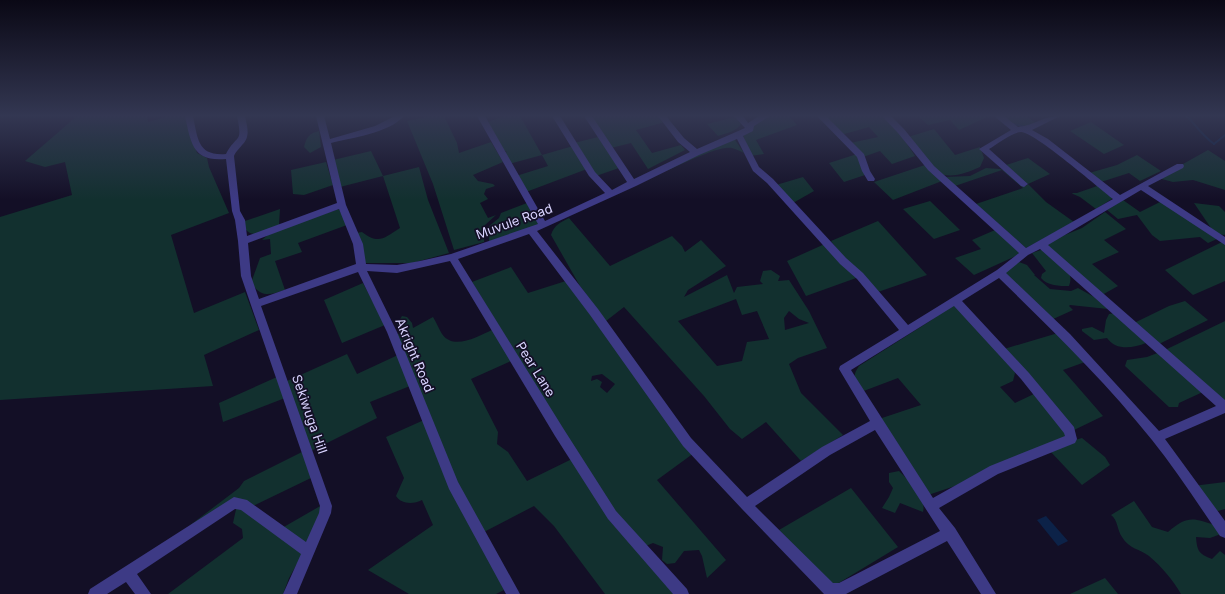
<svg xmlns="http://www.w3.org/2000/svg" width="1225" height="594" viewBox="0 0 1225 594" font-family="Inter,sans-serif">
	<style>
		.green { fill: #12302f; fill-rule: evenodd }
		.water { fill: #0c2248 }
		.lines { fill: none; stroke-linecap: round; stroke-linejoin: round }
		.stream { stroke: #0c2248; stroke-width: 2 }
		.minor { fill: #3d3a85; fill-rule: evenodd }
		.labels { text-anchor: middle; stroke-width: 3.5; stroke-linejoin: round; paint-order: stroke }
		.street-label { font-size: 13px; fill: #d9d4ff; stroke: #130f26 }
	</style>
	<rect width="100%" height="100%" fill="#130f26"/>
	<g class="green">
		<polygon points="77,116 147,116 148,122 169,116 186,116 197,153 207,158 209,167 229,213 171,235 194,313 245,292 259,330 204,355 213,386 0,400 0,217 72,195 65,162 45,167 25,161"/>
		<polygon points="431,116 444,116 457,143 459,153 491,142 503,162 473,175 478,181 493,184 495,186 486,189 484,194 488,199 480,203 488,218 496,215 485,225 484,242 454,250 433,184 407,121"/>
		<polygon points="505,116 520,116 542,155 573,146 587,169 526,192 516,176 548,166 542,155 509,164 503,153 507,152 502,149 485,123"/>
		<polygon points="590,116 660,116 665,122 636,130 652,153 681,145 685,150 648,169 631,143 611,148"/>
		<polygon points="769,116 789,116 797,125 756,140 764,154 750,156 742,132"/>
		<polygon points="824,116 882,116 897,129 915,156 892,164 880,151 863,157 850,143 878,137 869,127 841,135"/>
		<polygon points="918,116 989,116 959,130 950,120 928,125"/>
		<path d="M1001 116H1026L1036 123C1019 128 1016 127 1001 116Z"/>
		<path d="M735 117 741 124C736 132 726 133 718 136L707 124Z"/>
		<polygon points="1091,122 1124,145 1104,154 1070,131"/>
		<path d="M934 129 955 155 980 147 984 158 980 167C969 172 947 181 936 171 925 162 917 148 908 137Z"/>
		<path d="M319 131 321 147 310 153 304 147C306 138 309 133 319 131Z"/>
		<polygon points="598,137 619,168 596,176 574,143"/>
		<path d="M733 137 744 153C740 151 736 149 732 148 719 145 680 165 666 171L699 150Z"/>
		<polygon points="1208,150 1225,161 1225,190 1193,180 1173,182 1158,178"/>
		<path d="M371 151 383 176 419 167 428 200 449 253 412 263H364L356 233 362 232C379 245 384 238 400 228L383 176 340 187 333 160Z"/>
		<polygon points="857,154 865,175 844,182 829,163"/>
		<polygon points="1137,155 1161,171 1140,181 1129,173 1101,182 1089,173 1117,165"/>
		<polygon points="1028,158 1050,174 1028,184 1046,202 1074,222 1026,248 976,204 1023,188 1002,170 955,186 944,177 970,176 986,168 1000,169 1009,172 1026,186 1028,184 1006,165"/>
		<polygon points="326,162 333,185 304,195 293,194 291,170"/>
		<polygon points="925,165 942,181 893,200 874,182"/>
		<polygon points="803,177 814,191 793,203 776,185"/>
		<polygon points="1100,185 1115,197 1096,209 1080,197 1073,194 1072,193 1077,193"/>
		<polygon points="1123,200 1140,212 1162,201 1217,239 1208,243 1200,237 1160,241 1152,235 1137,215 1118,219 1107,210"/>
		<polygon points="930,201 960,230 934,239 903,209"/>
		<polygon points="527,203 541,227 491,242 489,241 488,227 499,218 501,213"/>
		<polygon points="1194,203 1219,206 1225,212 1225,235 1215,234"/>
		<path d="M280 209 279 225C264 231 249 243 242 222Z"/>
		<path d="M339 209 347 225 298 243 302 252 275 261 285 290C269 295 262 298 251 283L260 258 271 254 270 239 262 240 271 232Z"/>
		<polygon points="1105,212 1126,229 1104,240 1119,252 1092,264 1118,286 1102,295 1046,245 1060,237 1082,228"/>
		<path d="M569 218 610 266 672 236 682 246 685 252 701 240 726 266 688 290 684 297 727 275 734 293 737 287 763 284 760 281 763 271 771 270 780 276 778 281 789 280 809 311 827 348 798 358 789 364 801 393 843 435 801 461 766 422 742 439 730 429 704 396 624 307 606 321 580 286 551 235C554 225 561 222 569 218ZM736 299 742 315 757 311 769 339 747 342 742 361 717 366 678 321ZM789 311 799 319 809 323 785 330 784 318Z"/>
		<polygon points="878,221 927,275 878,292 844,259 831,241"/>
		<polygon points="995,230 1019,252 1018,255 974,275 955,258 981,249 972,240"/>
		<polygon points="1222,242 1225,244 1225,281 1193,295 1165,270"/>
		<polygon points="827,243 859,277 806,296 787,261"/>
		<path d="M1044 249C1056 259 1076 268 1069 286 1059 286 1048 286 1041 278L1042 274 1046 271 1032 253Z"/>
		<polygon points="1019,262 1027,265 1035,275 1034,275 1050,289 1071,291 1078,288 1094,297 1108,309 1070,305 1069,306 1073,310 1051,320 1004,277 1004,268"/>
		<path d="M511 267 528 293 569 280 694 453 657 480 726 560 707 578 702 556 699 550 684 551 675 563 667 564 662 560 663 547 653 543 641 548 615 515 472 282ZM602 374 615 384 607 393 600 387 602 382 597 379 591 381 592 376Z"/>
		<polygon points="363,283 385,325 342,343 324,300"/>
		<polygon points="1185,301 1208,320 1159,344 1134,323 1169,306"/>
		<path d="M953 304 1012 365 1015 373 1013 381 1000 387 1015 403 1036 393 1075 440 1082 438 1105 457 1110 465 1082 485 1050 451 1000 471 925 496 879 419 921 405 898 378 861 392C855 382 851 377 859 366L930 321Z"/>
		<path d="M1116 313 1146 343C1133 348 1116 351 1107 338L1094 340 1082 331V329L1092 327 1104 333 1106 320 1109 314Z"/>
		<path d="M402 316 407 317 412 323 413 328 433 317C436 322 439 329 442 334 454 351 478 336 492 330L511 361 471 379 498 432 497 444 508 452 527 481 572 459 610 521 676 594H605L554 526 534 506 482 533 460 493 396 335 401 333 397 324Z"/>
		<polygon points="1225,321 1225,404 1165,350"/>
		<polygon points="1058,333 1085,362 1063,370 1103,416 1072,431 1004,349"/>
		<polygon points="1160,352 1205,391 1179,403 1178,407 1169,407 1125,366 1127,360 1147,357"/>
		<polygon points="347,354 357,374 398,355 410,386 370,402 377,418 311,451 287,381"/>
		<polygon points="277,377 285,398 223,422 219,403"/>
		<path d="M424 420 504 590 496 594H409L368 570 433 525 422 500C414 504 402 505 396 496L404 478 386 437Z"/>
		<polygon points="304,451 313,477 249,508 282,528 322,505 310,541 289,578 283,594 168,594 243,538 242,529 233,523 237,505 189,526 239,488 244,481"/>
		<path d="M899 471C909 481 927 497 923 512L900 503 895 513 882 508 889 497 893 488 889 482V473Z"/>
		<polygon points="1225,482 1225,509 1214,512 1193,486"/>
		<polygon points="851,488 898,547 837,584 832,584 779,530"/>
		<path d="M1134 501 1152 527 1168 532C1188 515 1193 518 1217 526L1221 534 1210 538 1196 537C1197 551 1199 554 1212 559L1220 551 1225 555V594H1181C1173 580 1162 567 1149 556 1140 549 1129 549 1122 537 1117 530 1118 520 1111 515Z"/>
		<polygon points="1105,578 1118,594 1070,594"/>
	</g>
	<polygon class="water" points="1046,516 1068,541 1058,546 1037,520"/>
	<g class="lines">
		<g class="stream">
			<path d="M1187 116C1196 126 1203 136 1214 144"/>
			<polyline points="1014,124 1023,126"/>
			<polyline points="1214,144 1225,135"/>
		</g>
		<g class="minor">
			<path d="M185 116H193C198 140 198 156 226 154 237 133 243 145 237 116H245C247 127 251 136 242 145 239 149 236 151 234 156L240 211 245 220 247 236 337 203 316 116H324L330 139 375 126 395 116H404C389 133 351 138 331 143L346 205 363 244 366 264 397 265 420 261 451 254 538 224 477 116H485L545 221 605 193 589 176 552 116H560L595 172 612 190 627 182 584 116H592L634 179 690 152 678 142 658 116H666L684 138 697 149 745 128 734 116H743L748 123 759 116H770L754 126 753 131 743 136 759 167 773 179 846 258 863 273 908 325 997 270 1019 253 928 170 898 133 882 116H891L904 129 934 166 1026 248 1113 199C1099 188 1033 131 1021 132 1013 132 996 145 989 149L1028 184 1024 187 1021 186 979 149 1011 130 994 116H1004L1018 127C1035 125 1043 116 1060 116L1032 130 1048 139 1120 195 1177 164H1183L1184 166 1183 168 1148 186 1225 237V245L1141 190 1048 245 1225 400V413L1165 439 1225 521V538L1220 536C1198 504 1176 470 1152 440 1106 382 1052 330 999 278L962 301 1029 373 1074 427 1077 439 1075 443 998 474 939 508 955 528 996 594H981L947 541 846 594H824L742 509 683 446 590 315 529 234 458 259 563 428 616 511 687 589 689 594H673L608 519 555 436 450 261 397 273 367 271 397 332 458 482 520 594H506L449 489 387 332 358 272 261 306 332 506 331 513 297 594H283L301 554 241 510 235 509 137 574 151 594H135L126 582 107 594H88L90 589 234 497 247 500 306 542 319 513 320 506 241 276 238 241 235 220 232 211 226 159C193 162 191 144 185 116ZM737 139 753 171 767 183 840 264 857 279 899 330 840 366 839 369 870 421 822 447 747 497 691 438 598 309 537 231 636 186 699 155ZM339 209 353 244 356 264 259 299 251 276 248 243ZM1040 249 1216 406 1159 431 1070 334 1006 273 1028 255ZM954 306 1021 379 1064 433 1065 436 990 466 933 498 851 370ZM875 430 940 531 839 583H833L755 506 830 455Z"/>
			<polygon points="817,116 826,116 864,154 870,171 875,179 874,181 868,181 862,171 857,157"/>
		</g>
	</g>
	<linearGradient id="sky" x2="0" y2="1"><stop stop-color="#0a0815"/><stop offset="0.58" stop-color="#333752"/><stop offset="1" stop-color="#333752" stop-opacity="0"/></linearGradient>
	<rect width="1225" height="200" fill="url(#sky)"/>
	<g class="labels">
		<g class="street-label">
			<text transform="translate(514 221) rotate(-20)" y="5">Muvule Road</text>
			<text transform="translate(415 355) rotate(67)" y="5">Akright Road</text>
			<text transform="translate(536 369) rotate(58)" y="5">Pear Lane</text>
			<text transform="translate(310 414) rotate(71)" y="5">Sekiwuga Hill</text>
		</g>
	</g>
</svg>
